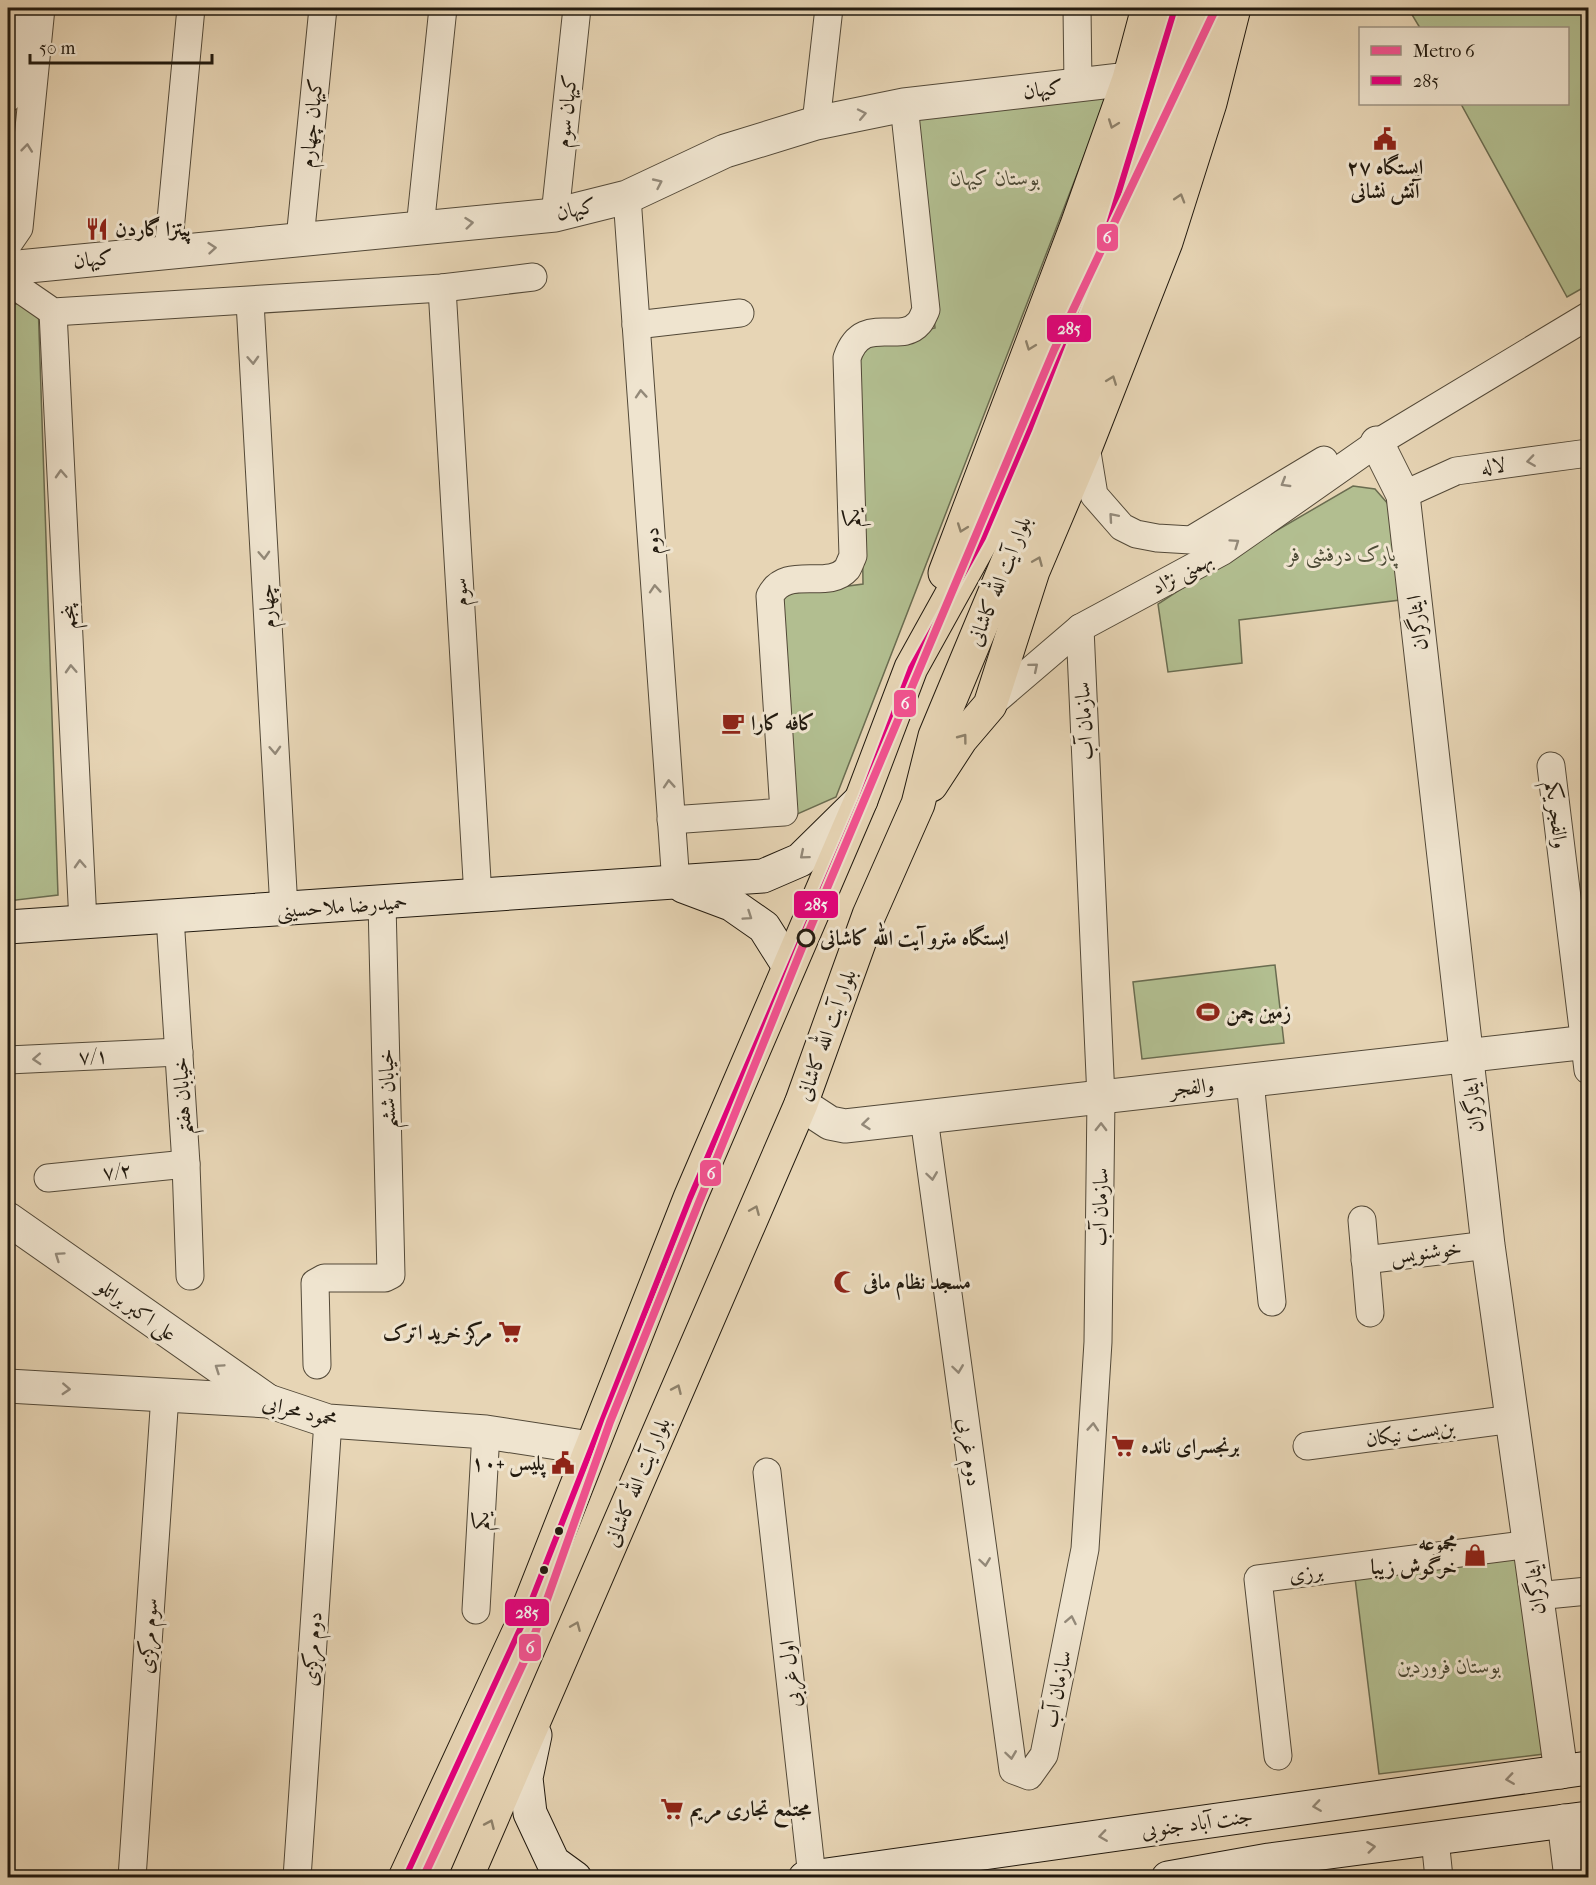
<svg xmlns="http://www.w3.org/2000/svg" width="1596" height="1885" viewBox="0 0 1596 1885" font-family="'IM FELL French Canon',Amiri,serif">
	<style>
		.green { fill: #b2be90; stroke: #6a6c50; stroke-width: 1.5 }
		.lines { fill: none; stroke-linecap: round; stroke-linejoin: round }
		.minor-casing { stroke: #534938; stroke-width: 29 }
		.tertiary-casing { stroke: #534938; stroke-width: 35 }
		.secondary-casing { stroke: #221a0f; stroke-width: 35 }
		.primary-casing { stroke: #221a0f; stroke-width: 35 }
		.minor { stroke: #efe4cf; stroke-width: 27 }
		.tertiary { stroke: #efe4cf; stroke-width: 33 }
		.secondary { stroke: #efe4cf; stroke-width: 33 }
		.primary { stroke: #e7d5b5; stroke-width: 33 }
		.bus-1-casing { stroke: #efe4cf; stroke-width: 10 }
		.bus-1 { stroke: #e5007d; stroke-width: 6 }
		.metro-1-casing { stroke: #efe4cf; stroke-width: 12 }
		.metro-1 { stroke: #f45292; stroke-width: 8 }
		.oneway { stroke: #938979 }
		.oneway2 { stroke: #8e816a }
		.stop-dot { fill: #efe4cf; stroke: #221a0f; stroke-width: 3 }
		.bus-dot { fill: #221a0f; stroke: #efe4cf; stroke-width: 2 }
		.labels { text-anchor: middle; stroke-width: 6; stroke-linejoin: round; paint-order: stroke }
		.street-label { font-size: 21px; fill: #221a0f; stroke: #efe4cf }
		.poi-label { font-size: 21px; font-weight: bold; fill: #221a0f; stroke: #efe4cf; text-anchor: start }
		.park-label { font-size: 21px; font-style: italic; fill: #4d4b36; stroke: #efe4cf }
		.stop-label { font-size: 21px; font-weight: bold; fill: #221a0f; stroke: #efe4cf; text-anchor: start }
		.line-badge { stroke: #efe4cf; stroke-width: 2 }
		.badge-label { font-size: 16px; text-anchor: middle; font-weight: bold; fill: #fff }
	</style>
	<rect width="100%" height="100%" fill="#e7d5b5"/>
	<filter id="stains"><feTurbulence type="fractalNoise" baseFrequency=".00333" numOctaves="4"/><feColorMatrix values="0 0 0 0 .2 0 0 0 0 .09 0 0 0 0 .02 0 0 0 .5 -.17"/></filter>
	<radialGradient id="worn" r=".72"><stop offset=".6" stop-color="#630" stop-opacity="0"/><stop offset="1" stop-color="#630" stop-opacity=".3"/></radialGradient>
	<g class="green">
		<polygon points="1408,8 1588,8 1588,285 1567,297 1461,104 1568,104 1568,28 1420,28"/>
		<polygon points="1110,89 836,797 793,816 780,595 863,584 860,346 935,328 914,111"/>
		<polygon points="38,301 58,895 8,901 8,305"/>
		<polygon points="1353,486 1375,489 1389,505 1400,600 1239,620 1242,663 1168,672 1158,604 1216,566"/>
		<polygon points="1275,965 1284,1043 1142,1059 1133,982"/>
		<polygon points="1519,1557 1544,1754 1379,1774 1355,1578"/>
	</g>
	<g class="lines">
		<g class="minor-casing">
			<g id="minor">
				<polyline points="1077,8 1078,85"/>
				<polyline points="8,98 16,8"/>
				<polyline points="816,123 829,8"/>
				<polyline points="627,197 676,884"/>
				<polyline points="555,215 577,8"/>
				<polyline points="420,228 443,8"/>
				<polyline points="300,239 323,8"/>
				<polyline points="8,244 19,228 41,8"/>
				<polyline points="168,252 191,8"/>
				<polyline points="8,281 53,312 442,288 533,277"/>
				<polyline points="442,288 478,897"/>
				<polyline points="250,302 284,909"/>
				<polyline points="53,312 83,922"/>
				<polyline points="636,325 740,313"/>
				<polyline points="1086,446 1094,495 1122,527 1136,534 1157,538 1191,540 1324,460"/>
				<polyline points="1403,495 1456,471 1588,453"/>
				<polyline points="990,705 1080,628 1223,551 1377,443 1588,316"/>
				<polyline points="1551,766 1588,1070"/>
				<path d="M671 820 784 812 770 596C786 564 828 591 847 569 849 566 851 560 853 556L847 358C862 312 900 346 919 323 922 320 924 314 926 310L904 105"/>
				<polyline points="170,917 186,1164 190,1276"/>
				<polyline points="8,1060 179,1052"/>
				<polyline points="1250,1081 1272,1302"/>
				<polyline points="924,1118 1013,1770 1029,1776 1044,1755 1085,1549 1098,1342 1101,1098 1080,628"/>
				<polyline points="48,1178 186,1164"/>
				<polyline points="1362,1220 1370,1313"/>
				<polyline points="1365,1260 1488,1245"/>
				<polyline points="317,1365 315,1283 324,1278 385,1278 391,1275 382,903"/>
				<polyline points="1307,1446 1513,1419"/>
				<polyline points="767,1472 812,1877"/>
				<polyline points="1536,1596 1588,1591"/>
				<polyline points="476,1610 486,1432"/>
				<polyline points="1278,1756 1258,1579 1531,1544"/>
				<polyline points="1435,1839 1439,1878"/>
				<polyline points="132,1878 165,1395"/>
				<polyline points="297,1878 328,1421"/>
			</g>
		</g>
		<g class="tertiary-casing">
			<g id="tertiary">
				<polyline points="8,268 555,215 627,197 725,151 816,123 904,105 1129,79"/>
				<polyline points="1377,443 1403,495 1488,1245 1561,1772"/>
				<polyline points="801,1104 830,1123 845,1126 1588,1042"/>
				<polyline points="8,1219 268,1401"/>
				<polyline points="8,1386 268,1401 328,1421 486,1432 590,1448"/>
				<polyline points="1564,1821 1571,1878"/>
			</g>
		</g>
		<g class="secondary-casing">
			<g id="secondary">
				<polyline points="683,886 731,904 764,927 788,965"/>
				<polyline points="8,927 763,876 800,860 861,800"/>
				<polyline points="535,1735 526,1778 530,1813 553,1862 575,1878"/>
				<polyline points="805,1878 1588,1768"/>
				<polyline points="1168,1878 1269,1860 1588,1818"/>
			</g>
		</g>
		<g class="primary-casing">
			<g id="primary">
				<polyline points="945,573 1077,225 1129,79 1148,8"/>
				<polyline points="931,785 961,739 990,705 1033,571 1086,446 1166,242 1210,103 1234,8"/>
				<polyline points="405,1878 521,1627 690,1198 861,800 911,668 983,538 1030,428 1106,234 1175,8"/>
				<polyline points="466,1878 801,1104 869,915 918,804 935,736 1071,410 1139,227 1181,99 1205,8"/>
			</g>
		</g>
		<use href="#minor" class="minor"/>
		<use href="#tertiary" class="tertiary"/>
		<use href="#secondary" class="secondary"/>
		<use href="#primary" class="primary"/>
		<g class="bus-1-casing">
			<polyline id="bus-1" points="405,1878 521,1627 690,1198 861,800 911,668 983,538 1030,428 1106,234 1175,8"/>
		</g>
		<use href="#bus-1" class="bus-1"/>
		<g class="metro-1-casing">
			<polyline id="metro-1" points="423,1878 528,1653 610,1422 806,938 1054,350 1216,8"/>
		</g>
		<use href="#metro-1" class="metro-1"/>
	</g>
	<defs><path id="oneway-chevron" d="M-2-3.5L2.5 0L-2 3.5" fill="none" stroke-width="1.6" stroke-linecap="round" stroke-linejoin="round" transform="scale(1.5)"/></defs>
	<g class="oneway">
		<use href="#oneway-chevron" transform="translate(862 114) rotate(-12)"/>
		<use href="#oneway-chevron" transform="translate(27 148) rotate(-84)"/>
		<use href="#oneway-chevron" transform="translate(658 183) rotate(-25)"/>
		<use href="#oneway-chevron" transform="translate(469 223) rotate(-6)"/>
		<use href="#oneway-chevron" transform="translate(212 248) rotate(-5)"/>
		<use href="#oneway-chevron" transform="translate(253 360) rotate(87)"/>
		<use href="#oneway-chevron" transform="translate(641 394) rotate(-94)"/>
		<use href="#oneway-chevron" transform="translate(1531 461) rotate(172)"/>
		<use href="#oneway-chevron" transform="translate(61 474) rotate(-93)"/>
		<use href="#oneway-chevron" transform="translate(1285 483) rotate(149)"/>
		<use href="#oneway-chevron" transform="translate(1113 517) rotate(-131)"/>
		<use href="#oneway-chevron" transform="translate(1235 543) rotate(-35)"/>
		<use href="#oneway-chevron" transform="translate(264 555) rotate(87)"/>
		<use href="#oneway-chevron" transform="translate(655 589) rotate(-94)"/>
		<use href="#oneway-chevron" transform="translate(1034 667) rotate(-40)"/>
		<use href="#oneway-chevron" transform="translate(71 669) rotate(-93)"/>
		<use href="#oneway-chevron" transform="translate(275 750) rotate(87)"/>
		<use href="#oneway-chevron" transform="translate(669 784) rotate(-94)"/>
		<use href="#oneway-chevron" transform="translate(804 855) rotate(140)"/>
		<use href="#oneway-chevron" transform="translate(80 864) rotate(-93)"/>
		<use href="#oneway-chevron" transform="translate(748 916) rotate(34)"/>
		<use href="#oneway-chevron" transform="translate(37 1059) rotate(177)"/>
		<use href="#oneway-chevron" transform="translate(866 1124) rotate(174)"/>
		<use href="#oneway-chevron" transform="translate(1101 1127) rotate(-89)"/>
		<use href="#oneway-chevron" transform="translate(932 1176) rotate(82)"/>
		<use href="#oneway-chevron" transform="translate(59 1256) rotate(-145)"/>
		<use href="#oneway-chevron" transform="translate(219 1368) rotate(-146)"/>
		<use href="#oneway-chevron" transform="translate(958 1369) rotate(82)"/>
		<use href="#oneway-chevron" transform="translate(66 1389) rotate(3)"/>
		<use href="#oneway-chevron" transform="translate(1093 1427) rotate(-86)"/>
		<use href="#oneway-chevron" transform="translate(985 1562) rotate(82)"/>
		<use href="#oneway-chevron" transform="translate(1071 1620) rotate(-79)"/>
		<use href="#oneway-chevron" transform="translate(1011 1755) rotate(82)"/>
		<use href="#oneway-chevron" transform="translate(1510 1779) rotate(172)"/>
		<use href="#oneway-chevron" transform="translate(1317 1806) rotate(172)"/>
		<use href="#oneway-chevron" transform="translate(1103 1836) rotate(172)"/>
		<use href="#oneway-chevron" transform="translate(1371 1847) rotate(-7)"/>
	</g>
	<g class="oneway2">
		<use href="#oneway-chevron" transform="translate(1113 124) rotate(110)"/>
		<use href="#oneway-chevron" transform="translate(1180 198) rotate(-73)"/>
		<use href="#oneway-chevron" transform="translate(1030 346) rotate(111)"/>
		<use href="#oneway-chevron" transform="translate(1112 380) rotate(-69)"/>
		<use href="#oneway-chevron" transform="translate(962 528) rotate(110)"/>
		<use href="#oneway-chevron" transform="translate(1038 561) rotate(-67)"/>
		<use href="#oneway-chevron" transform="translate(963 738) rotate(-53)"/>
		<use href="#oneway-chevron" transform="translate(755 1210) rotate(-67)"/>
		<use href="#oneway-chevron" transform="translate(677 1389) rotate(-66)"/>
		<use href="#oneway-chevron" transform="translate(576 1626) rotate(-67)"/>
		<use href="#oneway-chevron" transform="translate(490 1824) rotate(-66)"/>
	</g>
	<defs>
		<g id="civic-bare" transform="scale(1.8)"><path d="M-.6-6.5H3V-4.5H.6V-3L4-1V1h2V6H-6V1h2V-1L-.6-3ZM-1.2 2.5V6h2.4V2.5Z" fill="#8f2418" stroke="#efe4cf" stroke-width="2.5" paint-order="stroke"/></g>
		<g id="restaurant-bare" transform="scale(1.8)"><path d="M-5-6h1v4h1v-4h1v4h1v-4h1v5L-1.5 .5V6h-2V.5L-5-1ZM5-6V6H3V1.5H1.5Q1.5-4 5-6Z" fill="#8f2418" stroke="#efe4cf" stroke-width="2.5" paint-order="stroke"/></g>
		<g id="cafe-bare" transform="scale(1.8)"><path d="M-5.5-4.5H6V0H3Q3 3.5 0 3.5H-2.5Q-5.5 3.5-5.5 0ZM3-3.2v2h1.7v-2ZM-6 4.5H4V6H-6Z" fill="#8f2418" stroke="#efe4cf" stroke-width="2.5" paint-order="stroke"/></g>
		<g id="stadium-bare" transform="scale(1.8)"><path d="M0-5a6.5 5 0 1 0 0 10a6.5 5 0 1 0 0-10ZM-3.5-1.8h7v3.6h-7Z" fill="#8f2418" stroke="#efe4cf" stroke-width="2.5" paint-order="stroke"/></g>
		<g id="mosque-bare" transform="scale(1.8)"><path d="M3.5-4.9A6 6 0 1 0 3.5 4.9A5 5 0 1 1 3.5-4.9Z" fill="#8f2418" stroke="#efe4cf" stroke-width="2.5" paint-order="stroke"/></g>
		<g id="supermarket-bare" transform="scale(1.8)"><path d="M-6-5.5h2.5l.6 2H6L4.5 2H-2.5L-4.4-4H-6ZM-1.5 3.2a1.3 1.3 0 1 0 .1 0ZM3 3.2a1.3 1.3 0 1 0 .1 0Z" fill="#8f2418" stroke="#efe4cf" stroke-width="2.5" paint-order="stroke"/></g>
		<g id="shop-bare" transform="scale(1.8)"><path d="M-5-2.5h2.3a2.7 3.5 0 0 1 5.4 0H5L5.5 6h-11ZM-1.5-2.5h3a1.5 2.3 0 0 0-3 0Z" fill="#8f2418" stroke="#efe4cf" stroke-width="2.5" paint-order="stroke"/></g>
	</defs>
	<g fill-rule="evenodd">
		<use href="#civic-bare" x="1385" y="139"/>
		<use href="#restaurant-bare" x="97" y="229"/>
		<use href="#cafe-bare" x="733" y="723"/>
		<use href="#stadium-bare" x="1208" y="1012"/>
		<use href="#mosque-bare" x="845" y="1282"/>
		<use href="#supermarket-bare" x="510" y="1332"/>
		<use href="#supermarket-bare" x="1123" y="1446"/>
		<use href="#civic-bare" x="563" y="1463"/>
		<use href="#shop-bare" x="1475" y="1555"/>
		<use href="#supermarket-bare" x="672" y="1809"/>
	</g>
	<circle class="stop-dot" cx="806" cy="938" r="8"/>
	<g class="bus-dot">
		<circle cx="559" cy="1531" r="5"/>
		<circle cx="544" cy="1570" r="5"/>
	</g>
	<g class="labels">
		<g class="street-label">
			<text transform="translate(1043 89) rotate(-7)" y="7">کیهان</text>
			<text transform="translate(566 111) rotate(-84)" y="7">کیهان سوم</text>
			<text transform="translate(311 123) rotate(-84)" y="7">کیهان چهارم</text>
			<text transform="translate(576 209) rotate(-12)" y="7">کیهان</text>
			<text transform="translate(93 259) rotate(-6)" y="7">کیهان</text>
			<text transform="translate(1493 466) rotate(-8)" y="7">لاله</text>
			<text transform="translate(852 518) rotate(-92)" y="7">یکم</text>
			<text transform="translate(652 541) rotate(-94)" y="7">دوم</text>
			<text transform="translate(1182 573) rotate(-28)" y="7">بهمنی نژاد</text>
			<text transform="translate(999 581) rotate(-68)" y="7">بلوار آیت الله کاشانی</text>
			<text transform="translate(460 592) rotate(-93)" y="7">سوم</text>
			<text transform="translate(267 606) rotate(-93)" y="7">چهارم</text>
			<text transform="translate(68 617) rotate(-93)" y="7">پنجم</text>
			<text transform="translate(1417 623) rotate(-97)" y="7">ایثارگران</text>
			<text transform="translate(1084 721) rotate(-93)" y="7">سازمان آب</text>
			<text transform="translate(1557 815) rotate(83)" y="7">والفجر یکم</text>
			<text transform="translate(342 906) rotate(-4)" y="7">حمیدرضا ملاحسینی</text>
			<text transform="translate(826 1035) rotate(-70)" y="7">بلوار آیت الله کاشانی</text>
			<text transform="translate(93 1056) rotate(-3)" y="7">۷/۱</text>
			<text transform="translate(1192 1087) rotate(-6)" y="7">والفجر</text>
			<text transform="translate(387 1089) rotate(-92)" y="7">خیابان ششم</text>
			<text transform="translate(182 1096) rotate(-93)" y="7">خیابان هفتم</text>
			<text transform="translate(1473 1105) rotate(-96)" y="7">ایثارگران</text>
			<text transform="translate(117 1171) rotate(-6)" y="7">۷/۲</text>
			<text transform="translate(1100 1207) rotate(-89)" y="7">سازمان آب</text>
			<text transform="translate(1426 1252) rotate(-7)" y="7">خوشنویس</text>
			<text transform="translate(137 1310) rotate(35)" y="7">علی اکبر براتلو</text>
			<text transform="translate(300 1411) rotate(14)" y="7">محمود محرابی</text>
			<text transform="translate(1410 1433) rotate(-8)" y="7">بن‌بست نیکان</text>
			<text transform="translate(970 1452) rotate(82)" y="7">دوم غربی</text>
			<text transform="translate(637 1482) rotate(-67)" y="7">بلوار آیت الله کاشانی</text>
			<text transform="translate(481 1521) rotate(-87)" y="7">یکم</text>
			<text transform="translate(1306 1573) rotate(-7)" y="7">برزی</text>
			<text transform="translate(1535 1587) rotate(-96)" y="7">ایثارگران</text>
			<text transform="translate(148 1636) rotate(-86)" y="7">سوم مرکزی</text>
			<text transform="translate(312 1649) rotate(-86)" y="7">دوم مرکزی</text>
			<text transform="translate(790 1674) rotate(-96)" y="7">اول غربی</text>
			<text transform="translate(1057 1689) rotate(-79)" y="7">سازمان آب</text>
			<text transform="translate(1197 1823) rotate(-8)" y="7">جنت آباد جنوبی</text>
		</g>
		<g class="poi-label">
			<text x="1385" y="174" text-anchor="middle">ایستگاه ۲۷<tspan x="1385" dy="24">آتش نشانی</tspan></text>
			<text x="115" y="236">پیتزا گاردن</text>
			<text x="751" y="730">کافه کارا</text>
			<text x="1226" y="1019">زمین چمن</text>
			<text x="863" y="1289">مسجد نظام مافی</text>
			<text x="492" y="1339" text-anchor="end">مرکز خرید اترک</text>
			<text x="1141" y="1453">برنجسرای نانده</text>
			<text x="545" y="1470" text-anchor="end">پلیس +۱۰</text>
			<text x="1457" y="1550" text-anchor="end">مجموعه<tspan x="1457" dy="24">خرگوش زیبا</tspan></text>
			<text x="690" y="1816">مجتمع تجاری مریم</text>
		</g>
		<g class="park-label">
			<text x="995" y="185">بوستان کیهان</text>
			<text x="1342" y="561">پارک درفشی فر</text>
			<text x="1449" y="1673">بوستان فروردین</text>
		</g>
		<g class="stop-label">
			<text x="820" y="945">ایستگاه مترو آیت الله کاشانی</text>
		</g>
	</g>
	<g class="line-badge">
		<rect x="1096" y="223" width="23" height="29" rx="6" fill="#f45292"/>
		<rect x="1046" y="314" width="46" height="29" rx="6" fill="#e5007d"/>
		<rect x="893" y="689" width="24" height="29" rx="6" fill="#f45292"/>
		<rect x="793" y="890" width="46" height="29" rx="6" fill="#e5007d"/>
		<rect x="699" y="1159" width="23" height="28" rx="6" fill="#f45292"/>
		<rect x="504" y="1598" width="46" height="29" rx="6" fill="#e5007d"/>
		<rect x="518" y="1633" width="24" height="29" rx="6" fill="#f45292"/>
	</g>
	<g class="badge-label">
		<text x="1107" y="243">6</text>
		<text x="1069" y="334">285</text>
		<text x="905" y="709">6</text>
		<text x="816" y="910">285</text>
		<text x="711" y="1179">6</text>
		<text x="527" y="1618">285</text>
		<text x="530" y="1653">6</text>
	</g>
	<rect width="1596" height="1885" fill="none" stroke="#e7d5b5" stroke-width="30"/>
	<rect x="9" y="9" width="1578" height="1867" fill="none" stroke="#221a0f" stroke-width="3"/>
	<rect x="15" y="15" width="1566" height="1855" fill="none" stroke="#221a0f" stroke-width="1.5"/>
	<rect x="1359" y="27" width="210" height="78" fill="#efe4cf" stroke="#9d9382" stroke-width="1.5"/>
	<rect x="1371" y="46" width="30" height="9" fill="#f45292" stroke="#9d9382" stroke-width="1.5"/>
	<text x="1413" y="57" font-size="18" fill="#221a0f">Metro 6</text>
	<rect x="1371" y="76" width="30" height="9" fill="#e5007d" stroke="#9d9382" stroke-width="1.5"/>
	<text x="1413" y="87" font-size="18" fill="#221a0f">285</text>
	<path d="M30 54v9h182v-9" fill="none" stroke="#221a0f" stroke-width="3"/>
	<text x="39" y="54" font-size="18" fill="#221a0f" stroke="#efe4cf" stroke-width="4.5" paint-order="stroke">50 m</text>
	<rect width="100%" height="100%" filter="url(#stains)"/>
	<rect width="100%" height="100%" fill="url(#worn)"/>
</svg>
